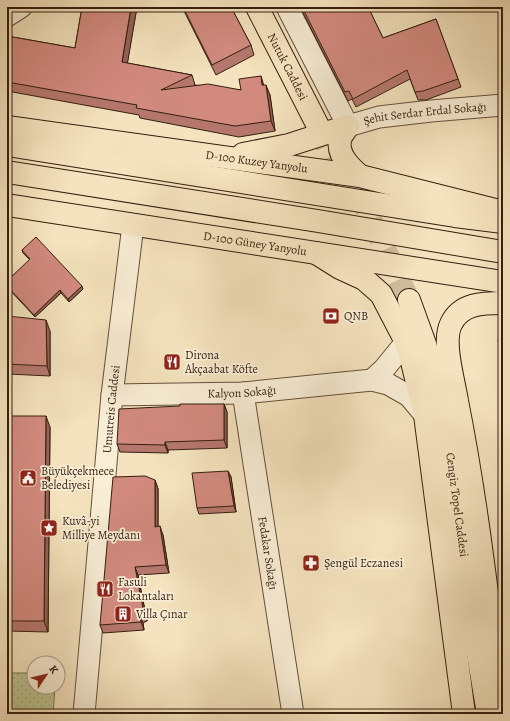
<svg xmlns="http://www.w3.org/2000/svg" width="510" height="721" viewBox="0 0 510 721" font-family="Alegreya,serif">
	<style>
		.park { fill: url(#park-dots); stroke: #787250 }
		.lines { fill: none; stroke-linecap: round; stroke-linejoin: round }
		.major-tunnel { stroke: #cebc9b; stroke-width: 22; stroke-dasharray: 22 11; stroke-linecap: butt }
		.minor-casing { stroke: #64503b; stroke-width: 23 }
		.major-casing { stroke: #341f0f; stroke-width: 24 }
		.highway-casing { stroke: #341f0f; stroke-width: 24 }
		.minor { stroke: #f8edd5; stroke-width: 21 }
		.major { stroke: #f4e3be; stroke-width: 22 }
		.highway { stroke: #f4e3be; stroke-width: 22 }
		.wall { fill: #b5776d; stroke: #341f0f }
		.shaded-wall { fill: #936159; stroke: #341f0f }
		.building { fill: #d28a7f; stroke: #341f0f }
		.labels { text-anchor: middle; stroke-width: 3.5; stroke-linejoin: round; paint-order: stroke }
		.street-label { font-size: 12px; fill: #341f0f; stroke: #f8edd5 }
		.poi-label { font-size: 12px; fill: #341f0f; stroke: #f8edd5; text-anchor: start }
	</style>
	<defs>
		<pattern id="park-dots" width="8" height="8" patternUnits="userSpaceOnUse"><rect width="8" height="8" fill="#bbc491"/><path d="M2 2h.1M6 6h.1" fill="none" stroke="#a1a87c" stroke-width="1.8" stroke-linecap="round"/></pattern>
	</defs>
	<rect width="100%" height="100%" fill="#f4e3be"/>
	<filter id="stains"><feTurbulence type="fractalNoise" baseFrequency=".005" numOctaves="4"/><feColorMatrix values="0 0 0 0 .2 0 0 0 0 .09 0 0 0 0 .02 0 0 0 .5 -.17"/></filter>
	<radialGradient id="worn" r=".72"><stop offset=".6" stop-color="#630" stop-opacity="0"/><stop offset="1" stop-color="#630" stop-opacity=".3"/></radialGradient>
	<polygon class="park" points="7,673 34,673 34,687 55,687 53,714 7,714"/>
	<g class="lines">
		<g class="major-tunnel">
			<polyline points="318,126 342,180"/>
			<polyline points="343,160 409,300"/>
		</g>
		<g class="minor-casing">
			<g id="minor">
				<path id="s1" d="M287 7 348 126 379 117 431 111 503 105"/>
				<polyline points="7,16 21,7"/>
				<polyline points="372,380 384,369 406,342"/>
				<path id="s2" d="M243 393 293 714"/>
				<path id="s3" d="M112 395 243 393 372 380 388 384 409 396 425 415"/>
				<path id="s4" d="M84 714 112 395 133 225"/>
			</g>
		</g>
		<g class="major-casing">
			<g id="major">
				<path id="s5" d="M257 7 318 126"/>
				<path d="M348 126C346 130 341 135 340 140 337 155 350 167 360 176"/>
				<path id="s6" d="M7 127 360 176 503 212"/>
				<polyline points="243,154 289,145 348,126"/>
				<path id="s7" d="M7 205 503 282"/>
				<polyline points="316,253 340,268 364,279 381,294 406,342 411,358 425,415 464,714"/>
				<path id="s8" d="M409 300 425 344 438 390 448 436 475 636 488 714"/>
				<path d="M501 714V704C488 603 477 501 457 401 454 381 442 342 451 324 461 303 483 303 503 303"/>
			</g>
		</g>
		<g class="highway-casing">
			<g id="highway">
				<polyline points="7,145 455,216 503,222"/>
				<polyline points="7,172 318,221 503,252"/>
			</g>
		</g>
		<use href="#minor" class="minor"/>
		<use href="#major" class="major"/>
		<use href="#highway" class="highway"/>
	</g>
	<g class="wall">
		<polygon points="82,7 137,7 127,63 192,75 195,85 194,85 241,90 264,85 270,95 275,131 239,137 140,118 139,115 7,91 7,36 75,48"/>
		<polygon points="168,7 180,7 171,12"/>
		<polygon points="182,7 231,7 251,45 254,55 216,75"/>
		<polygon points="300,7 368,7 383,38 436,19 461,87 426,100 418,100 410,79 356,107 352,99 348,101"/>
		<polygon points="22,250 83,289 69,302 61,293 35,317 7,287 7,281 30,260 23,253"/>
		<polygon points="7,316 50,331 50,376 7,374"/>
		<polygon points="224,404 227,412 227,448 168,450 168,453 120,452 117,444"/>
		<polygon points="7,416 50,427 48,632 7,631"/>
		<polygon points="228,471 231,477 236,512 199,514 197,508"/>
		<polygon points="155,480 158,489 158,527 163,535 169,573 138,575 147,621 143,623 144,630 103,633 100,625"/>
	</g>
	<g class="shaded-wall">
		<polygon points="131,7 137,7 126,72 122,62"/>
		<polygon points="261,76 264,86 262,85"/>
		<polygon points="266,85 270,95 275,131 271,121"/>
		<polygon points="82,286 83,289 69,302 68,299"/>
		<polygon points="60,290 61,293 35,317 34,315"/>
		<polygon points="46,320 50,331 50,376 47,366"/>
		<polygon points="224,404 227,412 227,448 224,440"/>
		<polygon points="46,416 50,427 48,632 44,621"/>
		<polygon points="165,442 168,450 168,453 165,445"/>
		<polygon points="228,471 231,477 236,512 234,506"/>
		<polygon points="155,480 158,489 158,535 155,527"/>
		<polygon points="160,526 163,535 169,573 166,565"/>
		<polygon points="135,567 138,575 147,621 144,613"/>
		<polygon points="140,615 143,623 144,630 141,622"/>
	</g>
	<g class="building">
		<polygon points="82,7 131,7 122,62 192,75 161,90 208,84 241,90 239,79 261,76 262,85 266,85 271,121 235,126 136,108 137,105 7,82 7,36 75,48"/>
		<polygon points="183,7 231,7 251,45 212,65"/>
		<polygon points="302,7 368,7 383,38 436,19 458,79 423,91 415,92 407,70 353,99 349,91 345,92"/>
		<polygon points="36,237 82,286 68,299 60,290 34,315 7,286 7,281 30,259 22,250"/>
		<polygon points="7,316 46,320 47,366 7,364"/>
		<polygon points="503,339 503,366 498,340"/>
		<polygon points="180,404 224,404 224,440 165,442 165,445 117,444 119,409 180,406"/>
		<polygon points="7,416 46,416 44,621 7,621"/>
		<polygon points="228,471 234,506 197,508 192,473"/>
		<polygon points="145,476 155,480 155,527 160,526 166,565 135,567 144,613 140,615 141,622 100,625 113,477"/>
	</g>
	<defs>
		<g id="bank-square" transform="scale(0.9)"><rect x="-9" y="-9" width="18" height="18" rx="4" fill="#8f2418" stroke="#f8edd5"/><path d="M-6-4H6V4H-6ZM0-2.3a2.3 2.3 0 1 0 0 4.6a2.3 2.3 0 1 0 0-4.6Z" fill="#fff"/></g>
		<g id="restaurant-square" transform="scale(0.9)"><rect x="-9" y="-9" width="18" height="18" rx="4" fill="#8f2418" stroke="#f8edd5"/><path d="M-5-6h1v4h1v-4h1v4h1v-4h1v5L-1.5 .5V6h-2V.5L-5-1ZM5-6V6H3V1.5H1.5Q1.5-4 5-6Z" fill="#fff"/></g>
		<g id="civic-square" transform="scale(0.9)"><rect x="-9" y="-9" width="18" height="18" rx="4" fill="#8f2418" stroke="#f8edd5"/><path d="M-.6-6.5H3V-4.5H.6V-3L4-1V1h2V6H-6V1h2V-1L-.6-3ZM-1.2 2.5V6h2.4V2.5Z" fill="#fff"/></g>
		<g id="sight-square" transform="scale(0.9)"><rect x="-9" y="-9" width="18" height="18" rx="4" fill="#8f2418" stroke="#f8edd5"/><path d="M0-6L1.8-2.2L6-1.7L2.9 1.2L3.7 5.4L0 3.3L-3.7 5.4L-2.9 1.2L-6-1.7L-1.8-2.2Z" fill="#fff"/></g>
		<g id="pharmacy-square" transform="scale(0.9)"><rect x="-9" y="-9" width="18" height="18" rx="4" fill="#8f2418" stroke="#f8edd5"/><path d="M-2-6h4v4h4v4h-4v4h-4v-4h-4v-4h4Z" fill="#fff"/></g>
		<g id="building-square" transform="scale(0.9)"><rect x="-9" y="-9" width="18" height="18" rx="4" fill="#8f2418" stroke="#f8edd5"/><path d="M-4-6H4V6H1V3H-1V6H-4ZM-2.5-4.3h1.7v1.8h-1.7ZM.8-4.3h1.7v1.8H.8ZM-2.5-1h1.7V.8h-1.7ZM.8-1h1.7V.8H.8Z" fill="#fff"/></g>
	</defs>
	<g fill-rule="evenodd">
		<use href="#bank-square" x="331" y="316"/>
		<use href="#restaurant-square" x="172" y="362"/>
		<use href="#civic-square" x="28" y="478"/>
		<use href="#sight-square" x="49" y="528"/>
		<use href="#pharmacy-square" x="311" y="563"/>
		<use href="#restaurant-square" x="105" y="589"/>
		<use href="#building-square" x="123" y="614"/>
	</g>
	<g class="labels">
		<g class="street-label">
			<text dy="4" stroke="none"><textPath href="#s5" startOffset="67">Nutuk Caddesi</textPath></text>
			<text dy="4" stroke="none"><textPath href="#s1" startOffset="212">Şehit Serdar Erdal Sokağı</textPath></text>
			<text dy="4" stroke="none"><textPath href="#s6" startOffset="252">D-100 Kuzey Yanyolu</textPath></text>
			<text dy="4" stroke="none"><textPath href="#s7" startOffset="251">D-100 Güney Yanyolu</textPath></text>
			<text dy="4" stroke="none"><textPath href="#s3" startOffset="130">Kalyon Sokağı</textPath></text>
			<text dy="4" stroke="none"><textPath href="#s4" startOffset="306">Umutreis Caddesi</textPath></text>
			<text dy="4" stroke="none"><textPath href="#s8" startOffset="211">Cengiz Topel Caddesi</textPath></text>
			<text dy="4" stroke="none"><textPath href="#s2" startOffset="162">Fedakar Sokağı</textPath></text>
		</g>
		<g class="poi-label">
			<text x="344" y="320">QNB</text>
			<text x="185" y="359">Dirona<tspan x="185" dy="14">Akçaabat Köfte</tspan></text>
			<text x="41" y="475">Büyükçekmece<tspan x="41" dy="14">Belediyesi</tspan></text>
			<text x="62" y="525">Kuvâ-yi<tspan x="62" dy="14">Milliye Meydanı</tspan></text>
			<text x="324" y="567">Şengül Eczanesi</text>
			<text x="118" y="586">Fasuli<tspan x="118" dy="14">Lokantaları</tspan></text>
			<text x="136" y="618">Villa Çınar</text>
		</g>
	</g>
	<rect width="510" height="721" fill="none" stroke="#f4e3be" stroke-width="24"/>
	<rect x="8" y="8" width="494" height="705" fill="none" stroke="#341f0f" stroke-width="2"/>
	<rect x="12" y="12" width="486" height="697" fill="none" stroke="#341f0f"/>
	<g transform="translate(46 675) rotate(55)"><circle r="19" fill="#f8edd5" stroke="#aa9b86"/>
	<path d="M0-3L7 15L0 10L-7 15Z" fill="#8f2418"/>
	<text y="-6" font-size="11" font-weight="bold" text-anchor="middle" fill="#341f0f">K</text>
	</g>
	<rect width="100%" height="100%" filter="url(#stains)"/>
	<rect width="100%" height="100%" fill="url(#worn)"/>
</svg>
